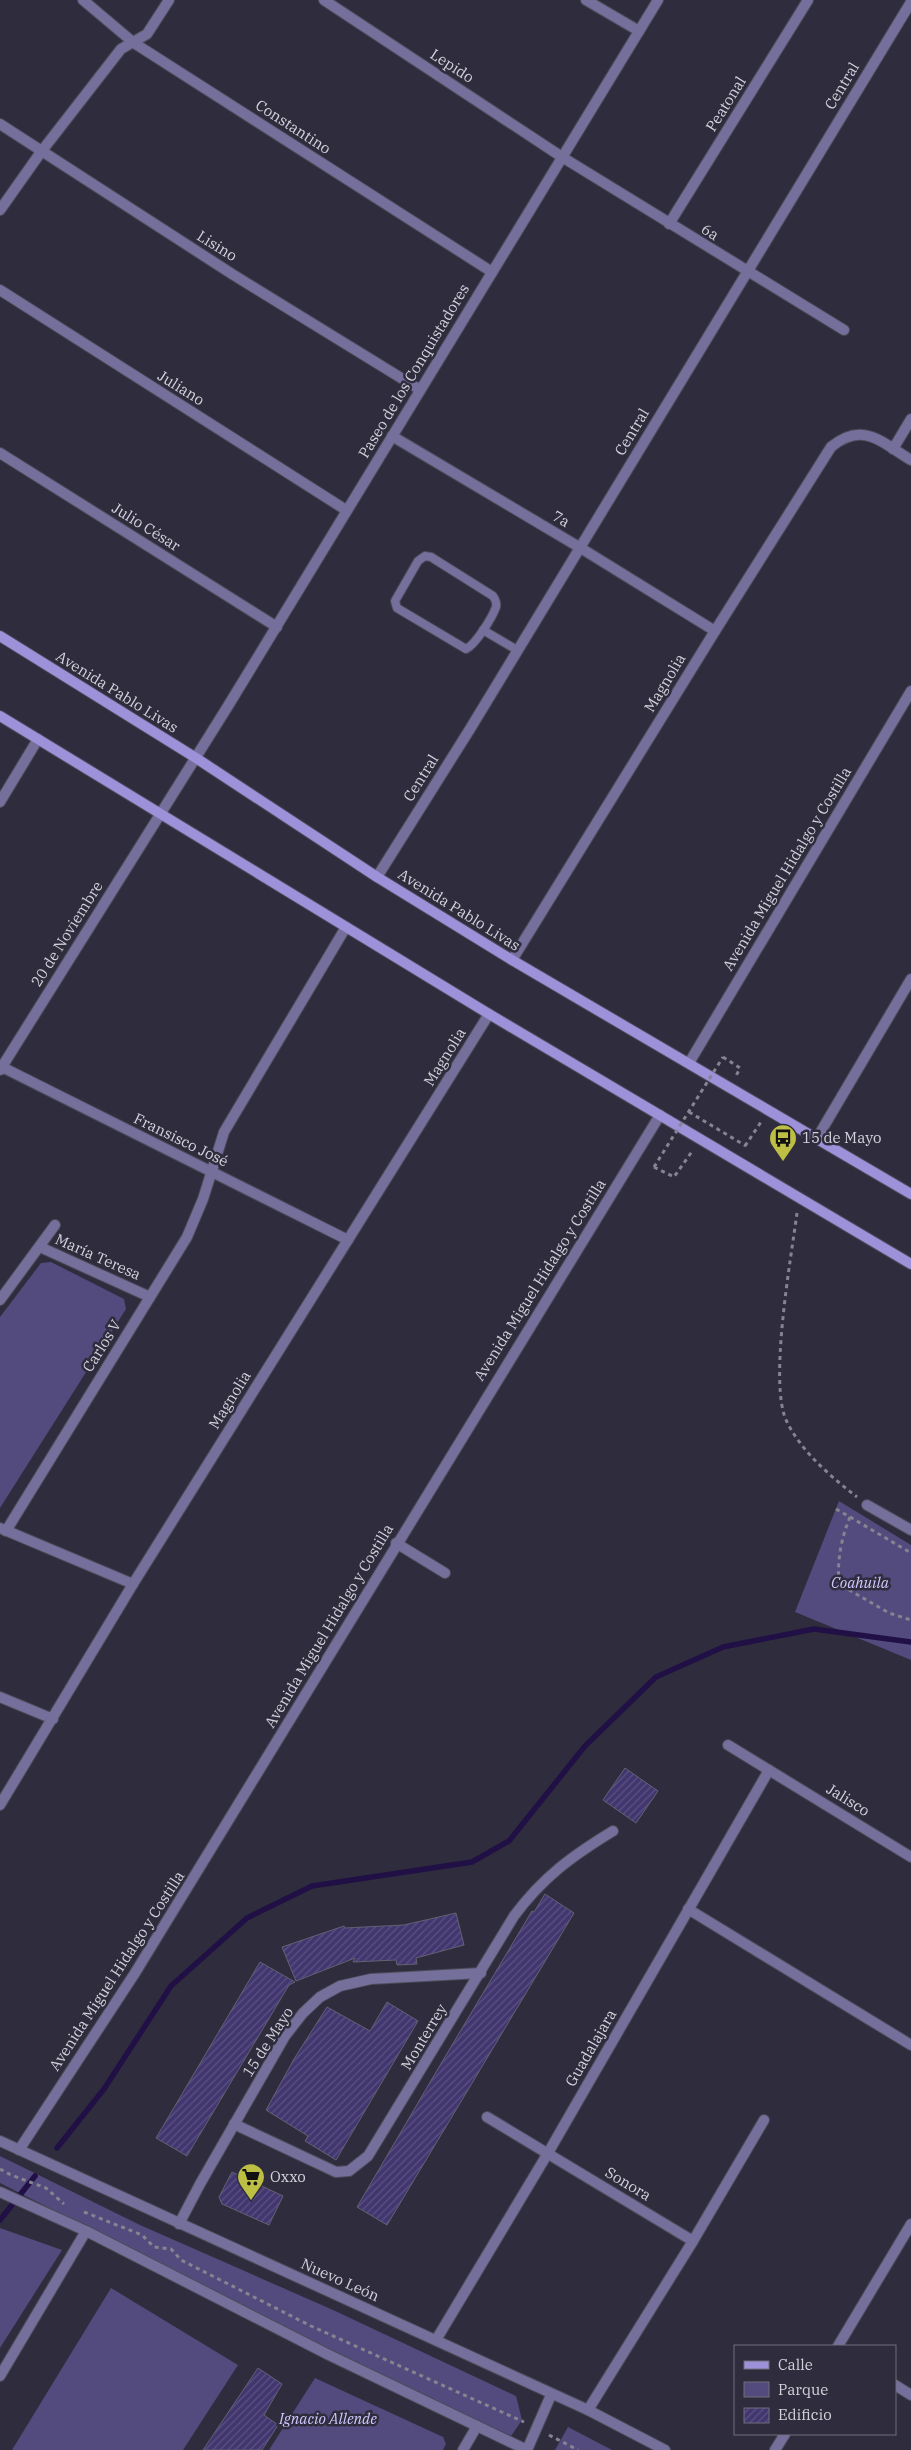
<svg xmlns="http://www.w3.org/2000/svg" width="911" height="2450" viewBox="0 0 911 2450" font-family="'IBM Plex Serif',serif">
	<style>
		.green { fill: #534a7d }
		.lines { fill: none; stroke-linecap: round; stroke-linejoin: round }
		.stream { stroke: #201046; stroke-width: 5.5 }
		.building { fill: url(#building-hatch); stroke: #636173 }
		.service-casing { stroke: #4d4b5a; stroke-width: 10 }
		.pedestrian-casing { stroke: #4d4b5a; stroke-width: 12 }
		.minor-casing { stroke: #4d4b5a; stroke-width: 12 }
		.tertiary-casing { stroke: #4d4b5a; stroke-width: 12 }
		.secondary-casing { stroke: #4d4b5a; stroke-width: 12 }
		.path { stroke: #868491; stroke-width: 3; stroke-dasharray: 4 4; stroke-linecap: butt }
		.service { stroke: #756f9c; stroke-width: 8 }
		.pedestrian { stroke: #756f9c; stroke-width: 10 }
		.minor { stroke: #756f9c; stroke-width: 10 }
		.tertiary { stroke: #756f9c; stroke-width: 10 }
		.secondary { stroke: #9d91da; stroke-width: 10 }
		.path-bridge { stroke: #868491; stroke-width: 3; stroke-dasharray: 4 4; stroke-linecap: butt }
		.labels { text-anchor: middle; stroke-width: 5; stroke-linejoin: round; paint-order: stroke }
		.street-label { font-size: 15px; fill: #d3d2dc; stroke: #2f2d3d }
		.poi-label { font-size: 15px; fill: #d3d2dc; stroke: #2f2d3d; text-anchor: start }
		.park-label { font-size: 15px; font-style: italic; fill: #d0c9ff; stroke: #2f2d3d }
	</style>
	<defs>
		<pattern id="building-hatch" width="6" height="6" patternUnits="userSpaceOnUse" patternTransform="scale(1.25)"><rect width="6" height="6" fill="#42366f"/><path d="M-1 1l2-2M0 6l6-6M5 7l2-2" fill="none" stroke="#5c5283"/></pattern>
	</defs>
	<rect width="100%" height="100%" fill="#2f2d3d"/>
	<g class="green">
		<polygon points="51,1262 124,1299 126,1309 0,1508 0,1317 41,1263"/>
		<polygon points="839,1501 911,1545 911,1660 795,1612"/>
		<polygon points="0,2156 140,2225 333,2310 516,2396 522,2420 511,2436 327,2349 0,2183"/>
		<polygon points="0,2228 62,2250 0,2348"/>
		<polygon points="111,2288 238,2365 183,2450 12,2450"/>
		<polygon points="315,2378 443,2437 446,2444 443,2450 269,2450"/>
		<polygon points="568,2427 612,2450 555,2450"/>
	</g>
	<g class="lines">
		<g class="stream">
			<polyline points="57,2148 104,2089 171,1986 247,1918 312,1886 472,1862 509,1841 585,1746 656,1677 723,1647 814,1629 911,1642"/>
			<polyline points="0,2220 35,2176"/>
		</g>
	</g>
	<g class="building">
		<polygon points="625,1768 658,1791 636,1823 603,1800"/>
		<polygon points="545,1894 574,1913 387,2225 357,2207 439,2067 532,1911 534,1912"/>
		<polygon points="456,1913 464,1945 416,1958 417,1964 397,1965 396,1960 353,1962 355,1958 296,1981 282,1947 344,1926 345,1928 404,1925"/>
		<polygon points="260,1962 295,1982 289,1985 187,2156 156,2138"/>
		<polygon points="387,2002 418,2021 336,2160 305,2141 308,2136 266,2110 294,2059 327,2007 370,2031"/>
		<polygon points="232,2172 283,2196 269,2225 222,2204 219,2197"/>
		<polygon points="258,2368 282,2384 264,2415 278,2425 262,2450 203,2450"/>
	</g>
	<g class="lines">
		<g class="service-casing">
			<g id="service">
				<path d="M425 556 431 557 493 596C495 599 497 603 496 607 492 618 476 644 466 649L397 608 395 601 418 561Z"/>
				<polyline points="483,630 517,650"/>
			</g>
		</g>
		<g class="pedestrian-casing">
			<polyline id="pedestrian" points="0,210 41,152 121,49 147,34 169,0"/>
		</g>
		<g class="minor-casing">
			<g id="minor">
				<polyline points="83,0 134,43 492,272"/>
				<polyline points="324,0 562,157 844,330"/>
				<polyline points="586,0 639,31"/>
				<polyline points="0,124 232,274 419,389"/>
				<polyline points="669,224 808,0"/>
				<polyline points="0,290 346,510"/>
				<polyline points="392,436 579,547 715,631"/>
				<polyline points="893,449 911,419"/>
				<polyline points="0,453 277,627"/>
				<polyline points="0,802 38,739"/>
				<polyline points="377,877 470,729 911,2"/>
				<path d="M512 960 715 631 831 447C863 421 881 442 911 460"/>
				<polyline points="689,1063 911,691"/>
				<polyline points="2,1067 348,1240"/>
				<polyline points="0,1070 228,706 658,0"/>
				<polyline points="817,1138 911,979"/>
				<polyline points="40,1247 150,1297"/>
				<polyline points="0,1300 55,1225"/>
				<polyline points="867,1505 911,1530"/>
				<polyline points="0,1528 133,1584"/>
				<polyline points="6,1531 187,1237 203,1199 224,1132 346,927"/>
				<polyline points="396,1543 445,1573"/>
				<polyline points="0,1697 53,1719"/>
				<polyline points="728,1745 911,1857"/>
				<polyline points="0,1805 133,1584 489,1014"/>
				<polyline points="688,1909 911,2045"/>
				<polyline points="487,2117 693,2241"/>
				<path d="M234 2124 336 2172 349 2171 368 2156 514 1916C543 1877 572 1856 613 1831"/>
				<polyline points="19,2150 135,1973 660,1115"/>
				<polyline points="179,2224 200,2184 285,2036 303,2013 320,1997 340,1986 371,1979 481,1973"/>
				<polyline points="436,2340 548,2153 769,1770"/>
				<polyline points="0,2376 86,2231"/>
				<polyline points="895,2385 911,2395"/>
				<polyline points="588,2410 693,2241 764,2120"/>
				<polyline points="463,2450 477,2426"/>
			</g>
		</g>
		<g class="tertiary-casing">
			<g id="tertiary">
				<polyline points="0,2141 588,2410 665,2450"/>
				<polyline points="0,2192 86,2231 327,2354 527,2450"/>
				<polyline points="838,2346 911,2224"/>
				<polyline points="527,2450 551,2395"/>
				<polyline points="775,2450 785,2434"/>
			</g>
		</g>
		<g class="secondary-casing">
			<g id="secondary">
				<polyline points="0,636 196,758 377,877 512,960 911,1194"/>
				<polyline points="0,716 489,1014 911,1264"/>
			</g>
		</g>
		<g class="path">
			<polyline points="723,1057 740,1068 736,1076"/>
			<polyline points="689,1112 746,1146"/>
			<polyline points="745,1146 761,1122"/>
			<polyline points="654,1167 674,1177 693,1150"/>
			<path d="M797 1213C791 1259 768 1385 787 1422 802 1452 830 1476 857 1497"/>
			<path d="M836 1509 850 1517C841 1539 837 1560 839 1584L889 1613 911 1620"/>
			<polyline points="850,1517 911,1553"/>
			<polyline points="0,2169 11,2175 46,2188 64,2204"/>
			<polyline points="84,2212 142,2235 154,2247 171,2249 181,2260 311,2326 524,2422"/>
			<polyline points="549,2435 578,2450"/>
		</g>
		<use href="#service" class="service"/>
		<use href="#pedestrian" class="pedestrian"/>
		<use href="#minor" class="minor"/>
		<use href="#tertiary" class="tertiary"/>
		<use href="#secondary" class="secondary"/>
		<polyline class="path-bridge" points="654,1167 723,1057"/>
	</g>
	<defs>
		<g id="bus-pin" transform="scale(1.4375)"><path d="M0 17L-7.5 6A9.5 9.5 0 1 1 7.5 6Z" fill="#bcbf44" stroke="#2f2d3d"/><path d="M-5-6H5V4H4V6H2V4H-2V6H-4V4H-5ZM-3.5-4V0h7V-4ZM-3.5 1.2v1.5H-2V1.2ZM2 1.2v1.5H3.5V1.2Z" fill="#111"/></g>
		<g id="supermarket-pin" transform="scale(1.4375)"><path d="M0 17L-7.5 6A9.5 9.5 0 1 1 7.5 6Z" fill="#bcbf44" stroke="#2f2d3d"/><path d="M-6-5.5h2.5l.6 2H6L4.5 2H-2.5L-4.4-4H-6ZM-1.5 3.2a1.3 1.3 0 1 0 .1 0ZM3 3.2a1.3 1.3 0 1 0 .1 0Z" fill="#111"/></g>
	</defs>
	<g fill-rule="evenodd">
		<use href="#bus-pin" x="783" y="1138"/>
		<use href="#supermarket-pin" x="251" y="2177"/>
	</g>
	<g class="labels">
		<g class="street-label">
			<text transform="translate(452 66) rotate(33)" y="5">Lepido</text>
			<text transform="translate(842 86) rotate(-59)" y="5">Central</text>
			<text transform="translate(726 104) rotate(-58)" y="5">Peatonal</text>
			<text transform="translate(293 127) rotate(33)" y="5">Constantino</text>
			<text transform="translate(710 232) rotate(32)" y="5">6a</text>
			<text transform="translate(217 246) rotate(32)" y="5">Lisino</text>
			<text transform="translate(414 371) rotate(-59)" y="5">Paseo de los Conquistadores</text>
			<text transform="translate(181 388) rotate(32)" y="5">Juliano</text>
			<text transform="translate(632 432) rotate(-59)" y="5">Central</text>
			<text transform="translate(561 519) rotate(30)" y="5">7a</text>
			<text transform="translate(146 527) rotate(32)" y="5">Julio César</text>
			<text transform="translate(665 683) rotate(-59)" y="5">Magnolia</text>
			<text transform="translate(117 692) rotate(32)" y="5">Avenida Pablo Livas</text>
			<text transform="translate(421 778) rotate(-58)" y="5">Central</text>
			<text transform="translate(787 869) rotate(-59)" y="5">Avenida Miguel Hidalgo y Costilla</text>
			<text transform="translate(459 910) rotate(32)" y="5">Avenida Pablo Livas</text>
			<text transform="translate(67 934) rotate(-58)" y="5">20 de Noviembre</text>
			<text transform="translate(445 1057) rotate(-58)" y="5">Magnolia</text>
			<text transform="translate(181 1140) rotate(26)" y="5">Fransisco José</text>
			<text transform="translate(98 1257) rotate(24)" y="5">María Teresa</text>
			<text transform="translate(540 1280) rotate(-58)" y="5">Avenida Miguel Hidalgo y Costilla</text>
			<text transform="translate(102 1346) rotate(-58)" y="5">Carlos V</text>
			<text transform="translate(230 1400) rotate(-58)" y="5">Magnolia</text>
			<text transform="translate(329 1626) rotate(-59)" y="5">Avenida Miguel Hidalgo y Costilla</text>
			<text transform="translate(848 1800) rotate(32)" y="5">Jalisco</text>
			<text transform="translate(117 1971) rotate(-57)" y="5">Avenida Miguel Hidalgo y Costilla</text>
			<text transform="translate(424 2037) rotate(-59)" y="5">Monterrey</text>
			<text transform="translate(268 2042) rotate(-57)" y="5">15 de Mayo</text>
			<text transform="translate(591 2048) rotate(-60)" y="5">Guadalajara</text>
			<text transform="translate(628 2184) rotate(31)" y="5">Sonora</text>
			<text transform="translate(340 2280) rotate(24)" y="5">Nuevo León</text>
		</g>
		<g class="poi-label">
			<text x="802" y="1143">15 de Mayo</text>
			<text x="270" y="2182">Oxxo</text>
		</g>
		<g class="park-label">
			<text x="860" y="1588">Coahuila</text>
			<text x="328" y="2424">Ignacio Allende</text>
		</g>
	</g>
	<rect x="734" y="2345" width="162" height="90" fill="#2f2d3d" stroke="#716f7d"/>
	<rect x="744" y="2361" width="25" height="8" fill="#9d91da" stroke="#716f7d"/>
	<text x="778" y="2370" font-size="15" fill="#d3d2dc">Calle</text>
	<rect x="744" y="2382" width="25" height="15" fill="#534a7d" stroke="#716f7d"/>
	<text x="778" y="2395" font-size="15" fill="#d3d2dc">Parque</text>
	<rect x="744" y="2408" width="25" height="15" fill="url(#building-hatch)" stroke="#716f7d"/>
	<text x="778" y="2420" font-size="15" fill="#d3d2dc">Edificio</text>
</svg>
